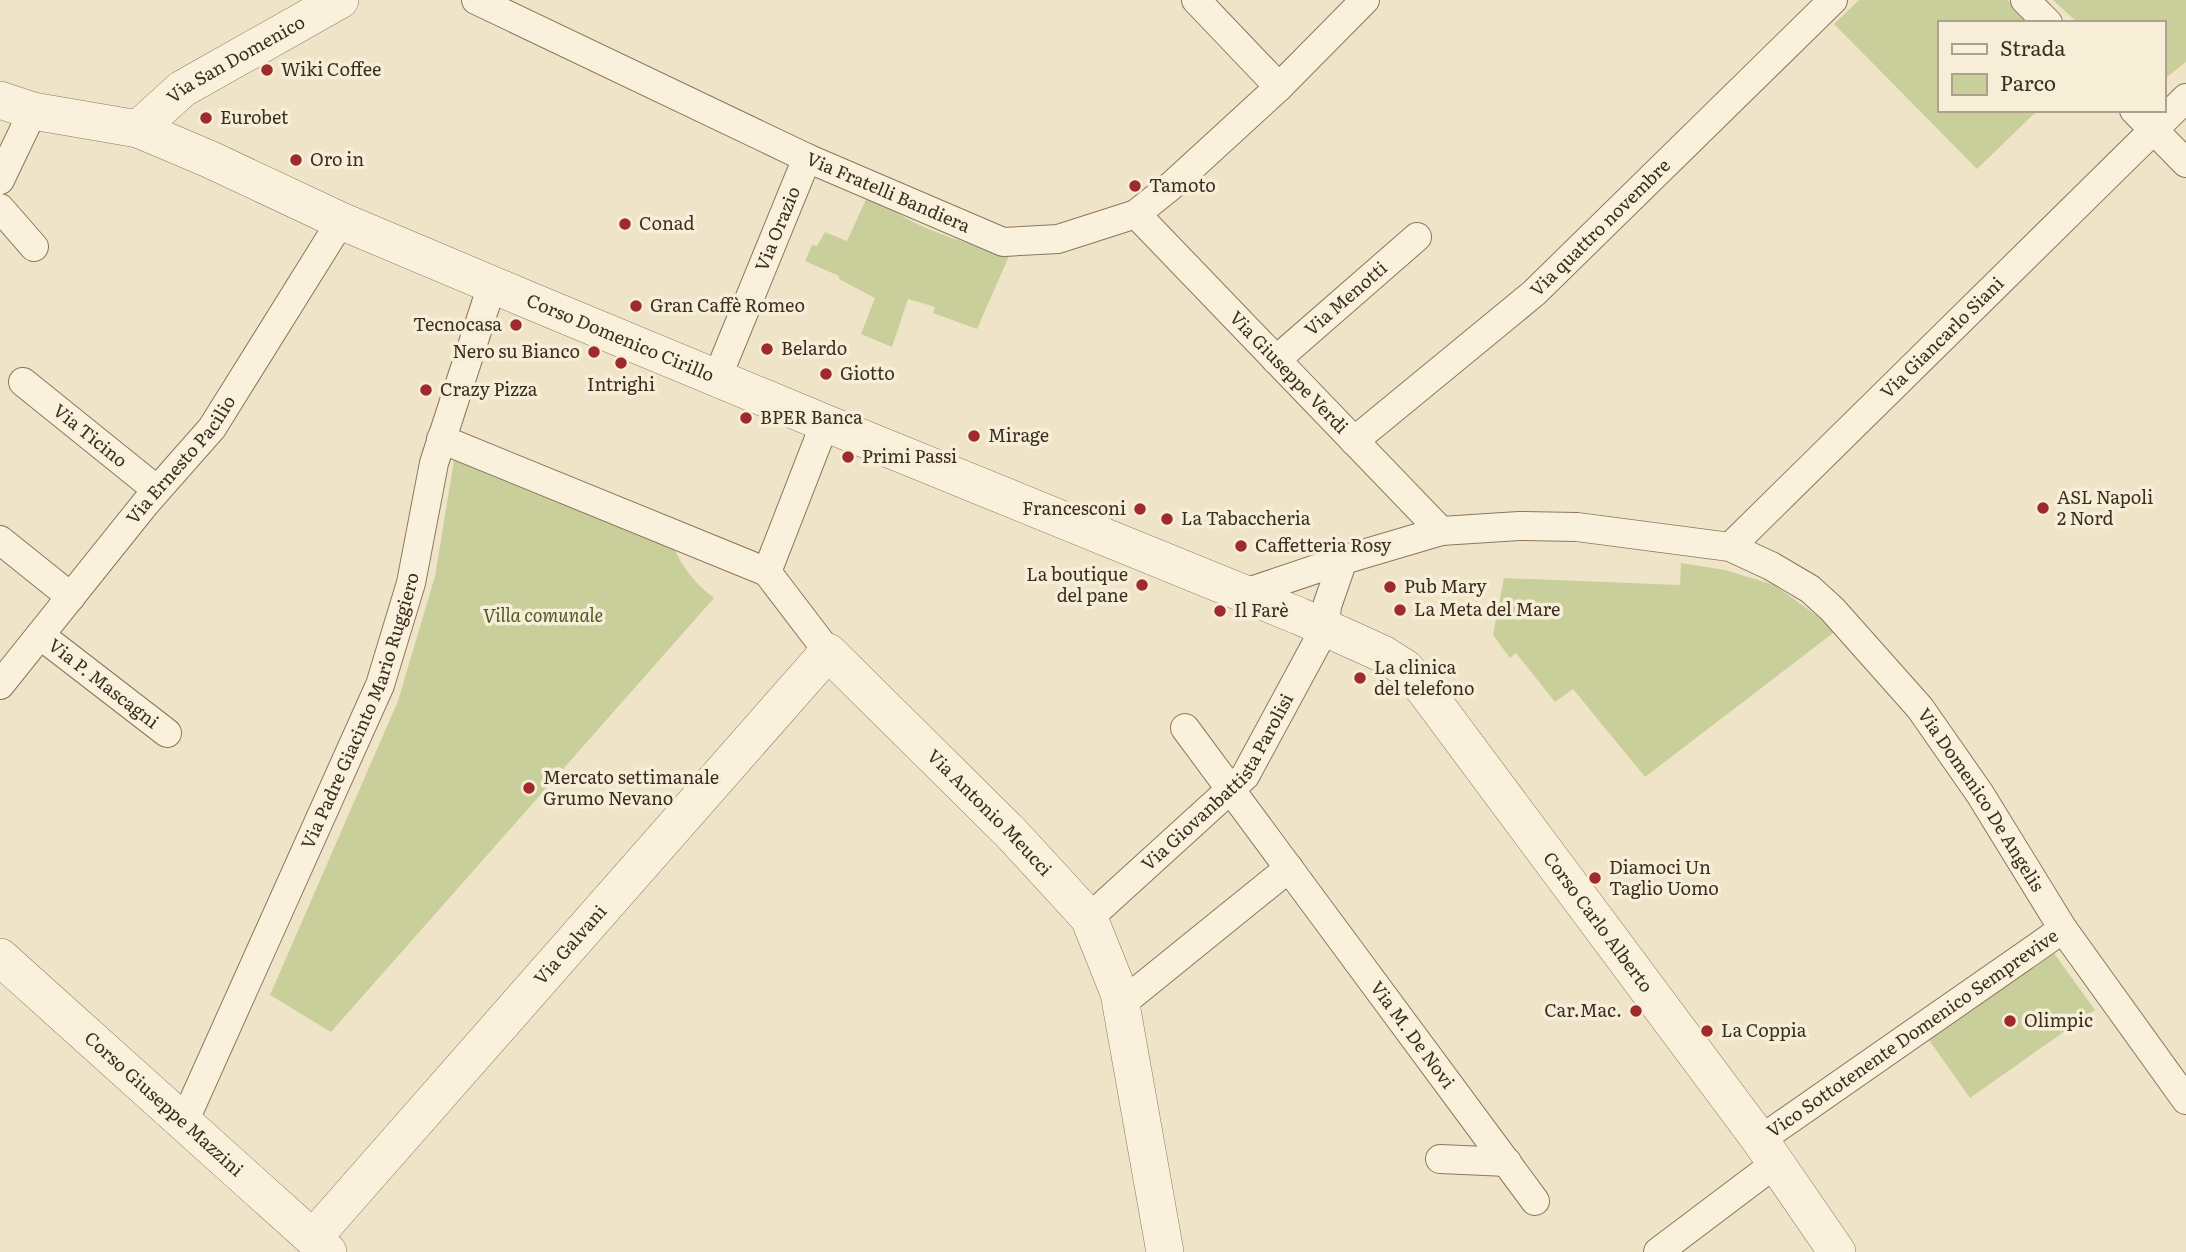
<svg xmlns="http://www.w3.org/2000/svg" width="2186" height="1252" viewBox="0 0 2186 1252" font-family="Literata,serif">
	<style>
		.green { fill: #c9cf9b }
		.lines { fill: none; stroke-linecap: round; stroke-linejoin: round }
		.minor-casing { stroke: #8d765c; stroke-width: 30 }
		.tertiary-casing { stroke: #8d765c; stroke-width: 38 }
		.minor { stroke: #faf1dc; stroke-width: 28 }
		.tertiary { stroke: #faf1dc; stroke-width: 37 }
		.poi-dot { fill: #9e2a2b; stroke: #f7eed8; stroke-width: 2.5 }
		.labels { text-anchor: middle; stroke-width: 7; stroke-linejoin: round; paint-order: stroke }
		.street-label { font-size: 18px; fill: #3d2e20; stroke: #f7eed8 }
		.poi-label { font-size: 18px; fill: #3d2e20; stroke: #f7eed8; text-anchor: start }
		.park-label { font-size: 18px; font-style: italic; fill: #4d5a26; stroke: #f7eed8 }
	</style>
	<rect width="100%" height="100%" fill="#f0e4c8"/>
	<g class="green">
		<polygon points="1859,0 2008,0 2031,23 1939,23 1939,110 2038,110 1977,169 1834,24"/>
		<polygon points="2053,0 2186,0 2186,62 2163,80 2163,23 2078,23"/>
		<path d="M869 193C908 227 960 241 1009 256L977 329 933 313 935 307 908 299 892 347 861 334 875 298 839 279V276L805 261 812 245 817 246 825 232 847 241Z"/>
		<path d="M456 448 674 548C683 569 696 584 714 598L331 1032 270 995 398 701 435 576Z"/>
		<polygon points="1681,563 1725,570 1774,585 1837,630 1645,777 1573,689 1555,702 1516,653 1510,658 1493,635 1504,578 1680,585"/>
		<polygon points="2048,945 2095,1010 1970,1098 1924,1033"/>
	</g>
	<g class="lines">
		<g class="minor-casing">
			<g id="minor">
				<path id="s1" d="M476 0 807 158 1003 242 1058 239 1136 214 1171 186 1279 87 1365 0"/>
				<polyline points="1196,0 1279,87"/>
				<polyline points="2025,0 2048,23"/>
				<polyline points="2134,110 2186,163"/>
				<polyline points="0,180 33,111"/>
				<polyline points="0,208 34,247"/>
				<path id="s2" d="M1136 214 1441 531"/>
				<path id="s3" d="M1276 360 1417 237"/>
				<path id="s4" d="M717 378 807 158"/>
				<path id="s5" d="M23 382 157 490"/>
				<polyline points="441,439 767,572"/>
				<path id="s6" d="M1354 441 1534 293 1833 0"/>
				<polyline points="0,540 71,597"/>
				<path id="s7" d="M1730 547 2186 98"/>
				<polyline points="767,572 825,423"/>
				<polyline points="767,572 828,652"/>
				<path id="s8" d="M1245 593 1343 560 1441 531 1519 526 1577 527 1730 547 1771 566 1810 589 1832 609 1920 708 1980 794 2063 929 2186 1100"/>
				<path id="s9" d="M40 635 167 733"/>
				<path id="s10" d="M0 685 145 504 212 428 341 221"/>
				<path id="s11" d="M1185 728 1535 1201"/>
				<path id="s12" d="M1089 918 1245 776 1325 628 1327 606 1343 560"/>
				<polyline points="1121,1004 1289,868"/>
				<path id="s13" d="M184 1122 380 685 411 583 434 463 492 285"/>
				<path id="s14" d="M1760 1140 2063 929"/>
				<polyline points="1440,1159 1507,1162"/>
				<polyline points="1658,1252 1776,1163"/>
			</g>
		</g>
		<g class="tertiary-casing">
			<g id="tertiary">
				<path id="s15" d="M0 100 33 111 138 129 209 159 341 221 526 299 825 423 1299 616 1383 654 1405 668 1424 689 1760 1140 1837 1252"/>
				<path id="s16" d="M138 129 182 89 340 0"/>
				<path id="s17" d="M0 957 328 1252"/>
				<path id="s18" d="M313 1238 828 652 1011 833 1089 918 1119 993 1165 1252"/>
			</g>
		</g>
		<use href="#minor" class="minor"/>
		<use href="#tertiary" class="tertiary"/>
	</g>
	<g class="poi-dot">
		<circle cx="267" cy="70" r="7"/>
		<circle cx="206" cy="118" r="7"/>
		<circle cx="296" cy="160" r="7"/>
		<circle cx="1135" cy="186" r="7"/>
		<circle cx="625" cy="224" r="7"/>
		<circle cx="636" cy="306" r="7"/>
		<circle cx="516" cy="325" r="7"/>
		<circle cx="767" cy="349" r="7"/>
		<circle cx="594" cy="352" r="7"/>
		<circle cx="621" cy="363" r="7"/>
		<circle cx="826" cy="374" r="7"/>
		<circle cx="426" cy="390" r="7"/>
		<circle cx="746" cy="418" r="7"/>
		<circle cx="974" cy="436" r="7"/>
		<circle cx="848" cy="457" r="7"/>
		<circle cx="2043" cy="508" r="7"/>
		<circle cx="1140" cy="509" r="7"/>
		<circle cx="1167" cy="519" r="7"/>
		<circle cx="1241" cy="546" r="7"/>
		<circle cx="1142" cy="585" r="7"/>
		<circle cx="1390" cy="587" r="7"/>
		<circle cx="1400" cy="610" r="7"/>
		<circle cx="1220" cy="611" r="7"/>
		<circle cx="1360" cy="678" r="7"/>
		<circle cx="529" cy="788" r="7"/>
		<circle cx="1595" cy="878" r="7"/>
		<circle cx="1636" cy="1011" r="7"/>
		<circle cx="2010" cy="1021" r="7"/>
		<circle cx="1707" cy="1031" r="7"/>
	</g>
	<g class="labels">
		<g class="street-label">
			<text dy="6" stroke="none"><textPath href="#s16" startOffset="121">Via San Domenico</textPath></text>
			<text dy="6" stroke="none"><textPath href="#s1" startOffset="455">Via Fratelli Bandiera</textPath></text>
			<text dy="6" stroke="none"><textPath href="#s6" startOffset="326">Via quattro novembre</textPath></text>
			<text dy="6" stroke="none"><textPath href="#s4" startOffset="161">Via Orazio</textPath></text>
			<text dy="6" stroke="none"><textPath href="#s3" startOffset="93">Via Menotti</textPath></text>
			<text dy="6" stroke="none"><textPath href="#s15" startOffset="667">Corso Domenico Cirillo</textPath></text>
			<text dy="6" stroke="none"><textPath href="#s7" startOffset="298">Via Giancarlo Siani</textPath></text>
			<text dy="6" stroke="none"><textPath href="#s2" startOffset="220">Via Giuseppe Verdi</textPath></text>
			<text dy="6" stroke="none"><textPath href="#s5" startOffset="86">Via Ticino</textPath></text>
			<text dy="6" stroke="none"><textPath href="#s10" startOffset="289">Via Ernesto Pacilio</textPath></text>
			<text dy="6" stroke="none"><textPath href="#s9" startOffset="80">Via P. Mascagni</textPath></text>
			<text dy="6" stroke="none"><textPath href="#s13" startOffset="448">Via Padre Giacinto Mario Ruggiero</textPath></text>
			<text dy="6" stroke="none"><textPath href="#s12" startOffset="189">Via Giovanbattista Parolisi</textPath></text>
			<text dy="6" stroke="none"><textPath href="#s8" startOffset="859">Via Domenico De Angelis</textPath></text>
			<text dy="6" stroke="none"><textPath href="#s18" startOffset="1008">Via Antonio Meucci</textPath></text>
			<text dy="6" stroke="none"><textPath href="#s15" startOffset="1838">Corso Carlo Alberto</textPath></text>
			<text dy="6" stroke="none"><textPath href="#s18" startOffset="390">Via Galvani</textPath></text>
			<text dy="6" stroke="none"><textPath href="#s14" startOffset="186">Vico Sottotenente Domenico Semprevive</textPath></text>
			<text dy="6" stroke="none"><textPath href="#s11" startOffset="382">Via M. De Novi</textPath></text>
			<text dy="6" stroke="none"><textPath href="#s17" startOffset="220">Corso Giuseppe Mazzini</textPath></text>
		</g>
		<g class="poi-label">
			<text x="281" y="76">Wiki Coffee</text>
			<text x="220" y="124">Eurobet</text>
			<text x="310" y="166">Oro in</text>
			<text x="1149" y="192">Tamoto</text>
			<text x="639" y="230">Conad</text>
			<text x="650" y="312">Gran Caffè Romeo</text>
			<text x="502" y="331" text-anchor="end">Tecnocasa</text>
			<text x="781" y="355">Belardo</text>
			<text x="580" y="358" text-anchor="end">Nero su Bianco</text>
			<text x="840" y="380">Giotto</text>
			<text x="621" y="391" text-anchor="middle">Intrighi</text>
			<text x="440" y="396">Crazy Pizza</text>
			<text x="760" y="424">BPER Banca</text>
			<text x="988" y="442">Mirage</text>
			<text x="862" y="463">Primi Passi</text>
			<text x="2057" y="504">ASL Napoli<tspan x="2057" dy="21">2 Nord</tspan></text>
			<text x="1126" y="515" text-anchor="end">Francesconi</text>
			<text x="1181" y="525">La Tabaccheria</text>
			<text x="1255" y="552">Caffetteria Rosy</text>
			<text x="1128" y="581" text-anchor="end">La boutique<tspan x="1128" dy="21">del pane</tspan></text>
			<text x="1404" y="593">Pub Mary</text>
			<text x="1414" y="616">La Meta del Mare</text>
			<text x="1234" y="617">Il Farè</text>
			<text x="1374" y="674">La clinica<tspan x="1374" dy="21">del telefono</tspan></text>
			<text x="543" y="784">Mercato settimanale<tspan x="543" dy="21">Grumo Nevano</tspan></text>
			<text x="1609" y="874">Diamoci Un<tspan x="1609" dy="21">Taglio Uomo</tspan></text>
			<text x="1622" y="1017" text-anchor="end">Car.Mac.</text>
			<text x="2024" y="1027">Olimpic</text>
			<text x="1721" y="1037">La Coppia</text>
		</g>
		<g class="park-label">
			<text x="543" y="622">Villa comunale</text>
		</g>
	</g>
	<rect x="1938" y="21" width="228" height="91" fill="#f7eed8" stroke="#ada18e" stroke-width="2"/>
	<rect x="1952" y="44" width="35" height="10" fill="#faf1dc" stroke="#ada18e" stroke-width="2"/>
	<text x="2000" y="56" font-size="21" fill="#3d2e20">Strada</text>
	<rect x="1952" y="74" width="35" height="21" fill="#c9cf9b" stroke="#ada18e" stroke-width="2"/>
	<text x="2000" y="91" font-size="21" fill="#3d2e20">Parco</text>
</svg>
